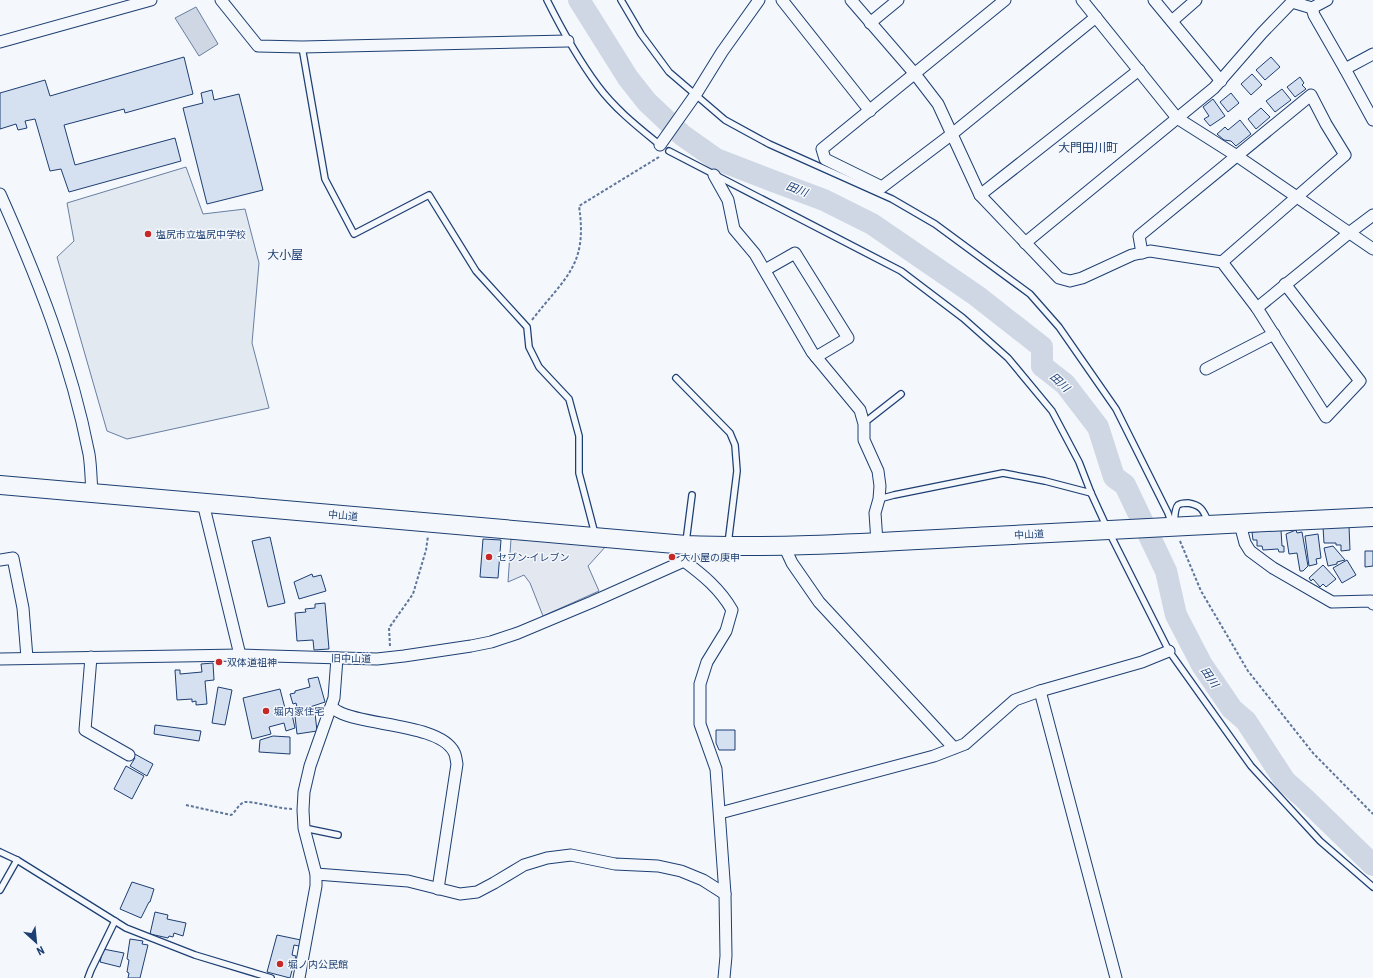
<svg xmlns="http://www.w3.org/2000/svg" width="1373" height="978" viewBox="0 0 1373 978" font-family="'Roboto Condensed','Noto Sans JP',sans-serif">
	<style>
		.green { fill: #e3e9f0; stroke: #687fa3 }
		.parking { fill: #e3e8f0; stroke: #687fa3 }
		.water { fill: #cfd7e4; stroke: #687fa3 }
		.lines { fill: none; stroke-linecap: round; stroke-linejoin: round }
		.river { stroke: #cfd7e4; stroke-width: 22 }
		.building { fill: #d5e0f0; stroke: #1d3f73 }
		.service-casing { stroke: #1d3f73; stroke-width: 8 }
		.minor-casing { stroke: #1d3f73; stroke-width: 13 }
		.trunk-casing { stroke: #1d3f73; stroke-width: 20 }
		.path { stroke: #5e769c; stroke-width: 2; stroke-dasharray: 3 2; stroke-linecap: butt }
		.service { stroke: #f4f7fb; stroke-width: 5.5 }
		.minor { stroke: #f4f7fb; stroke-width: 11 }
		.trunk { stroke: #f4f7fb; stroke-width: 18 }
		.poi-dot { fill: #c62828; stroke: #f4f7fb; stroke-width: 1.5 }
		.labels { text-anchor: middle; stroke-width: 3; stroke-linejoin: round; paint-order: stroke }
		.poi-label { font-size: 10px; fill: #1d3f73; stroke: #f4f7fb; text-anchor: start }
		.street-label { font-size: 10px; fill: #1d3f73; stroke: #f4f7fb }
		.water-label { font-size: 11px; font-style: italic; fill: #1d3f73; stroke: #f4f7fb }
		.quarter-label { font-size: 12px; fill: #1d3f73; stroke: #f4f7fb }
	</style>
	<rect width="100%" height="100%" fill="#f4f7fb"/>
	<polygon class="green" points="186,167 203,214 245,209 259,263 252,343 269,408 127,439 107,431 57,257 74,241 67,203"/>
	<polygon class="parking" points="511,539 607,545 588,566 599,591 543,616 530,583 524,575 508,582"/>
	<polygon class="water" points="196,7 218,44 199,56 175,18"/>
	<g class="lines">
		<polyline class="river" points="579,0 628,78 647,102 682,135 716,159 773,181 824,200 872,224 977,296 1042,347 1042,366 1065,384 1098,427 1114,477 1125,485 1166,571 1176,615 1202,665 1232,709 1246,721 1285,781 1304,798 1373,865"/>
	</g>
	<g class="building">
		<polygon points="184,57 193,94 125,113 124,109 64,125 75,165 175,138 181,161 69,192 61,169 50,171 35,119 25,121 27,128 18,130 16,124 0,129 0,93 45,80 50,96"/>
		<polygon points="1271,57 1280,67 1265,80 1256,70"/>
		<polygon points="1252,74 1262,85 1251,95 1241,84"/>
		<polygon points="1300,77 1304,83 1302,85 1306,89 1295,97 1287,87"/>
		<polygon points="1282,89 1291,100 1275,112 1266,101"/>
		<polygon points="212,90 214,100 239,94 263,190 207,204 183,108 203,103 201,93"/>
		<polygon points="1231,93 1239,103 1228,112 1220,102"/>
		<polygon points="1213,99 1225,116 1210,126 1204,119 1209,116 1203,107"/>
		<polygon points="1261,108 1270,117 1256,129 1248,119"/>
		<polygon points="1240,120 1251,134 1236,146 1231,141 1224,140 1217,134 1225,127 1228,130"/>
		<polygon points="1349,526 1350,550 1341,551 1341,545 1336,545 1336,543 1324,543 1323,527"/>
		<polygon points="1281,530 1282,546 1284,546 1284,552 1279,552 1278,549 1263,550 1262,546 1257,546 1257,540 1253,540 1252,532"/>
		<polygon points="1296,530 1297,533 1302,532 1308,566 1303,571 1300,571 1297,553 1289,554 1286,534"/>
		<polygon points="1318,534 1321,558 1316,559 1317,564 1309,566 1305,536"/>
		<polygon points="270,537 285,603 268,607 252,541"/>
		<polygon points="483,539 501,540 498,578 480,577"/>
		<polygon points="1333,546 1345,560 1337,562 1337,564 1328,566 1324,548"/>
		<polygon points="1365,551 1373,551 1373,566 1365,567"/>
		<polygon points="1347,560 1356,575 1342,583 1333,568"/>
		<polygon points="1323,565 1336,579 1326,587 1323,584 1320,587 1313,579 1311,581 1309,578"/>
		<polygon points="312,574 313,577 321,575 326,591 299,599 294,582"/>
		<polygon points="325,603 329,649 314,650 313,640 297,641 295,613 306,612 305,609 315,608 315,604"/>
		<polygon points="213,663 214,680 205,681 207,704 196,705 196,701 192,702 192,699 177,700 175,670 180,670 180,674 202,672 201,664"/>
		<polygon points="318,677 325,702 298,711 296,703 293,704 290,694 295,693 295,691 310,687 308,679"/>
		<polygon points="218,687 232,690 225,725 212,723"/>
		<polygon points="280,689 286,712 291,710 295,728 286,731 284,723 269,727 271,734 252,739 243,698"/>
		<polygon points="315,713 317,731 297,734 295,716"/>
		<polygon points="155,725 201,731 199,741 154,734"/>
		<polygon points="716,730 735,730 735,750 719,750 716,743"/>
		<polygon points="273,736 290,737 290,754 259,752 260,740"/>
		<polygon points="133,753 153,764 147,776 130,766 135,758 131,756"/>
		<polygon points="126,766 144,776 132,799 114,789"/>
		<polygon points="132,882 154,889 150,902 149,902 141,918 120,909"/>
		<polygon points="155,912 168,915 167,919 186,923 183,936 174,933 173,937 169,936 168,938 150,934"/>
		<polygon points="277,935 301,940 299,946 294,945 292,955 296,956 290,978 267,972"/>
		<polygon points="130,939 143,941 142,944 148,945 140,978 128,978 129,973 127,972 129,960 127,959"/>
		<polygon points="103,949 124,953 120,967 100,962"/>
	</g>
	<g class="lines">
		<g class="service-casing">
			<g id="service">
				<path d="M547 0C562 30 578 59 598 86 615 109 638 127 660 145"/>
				<polyline points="621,0 641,34 669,72 725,120 769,144 892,199 935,224 1030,294 1059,327 1116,409 1168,513 1172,525"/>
				<polyline points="302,47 325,179 354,234 429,195 476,271 527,327 529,347 539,367 569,399 579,436 579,473 595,534"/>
				<polyline points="669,151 901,271 963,318 1008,358 1052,411 1079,462 1091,493 1108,530 1169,651 1251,766 1320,841 1373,887"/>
				<polyline points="676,378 730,433 735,445 737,471 728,544"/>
				<polyline points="864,423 901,394"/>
				<polyline points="879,499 894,495 1003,473 1045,481 1091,493"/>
				<path d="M1174 524C1175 519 1174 509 1178 505 1181 503 1185 503 1188 503 1201 505 1203 510 1208 521"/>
				<polyline points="686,542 692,495"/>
				<polyline points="304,828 338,835"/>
				<polyline points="0,852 17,860 126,928 195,955 271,978"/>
				<polyline points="0,890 17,860"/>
				<polyline points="88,978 91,970 115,921"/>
			</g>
		</g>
		<g class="minor-casing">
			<g id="minor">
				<polyline points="221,0 258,46 302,47 568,41"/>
				<polyline points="782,0 870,111"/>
				<polyline points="851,0 915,74 938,104 980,195 1059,278 1070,281 1082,278 1132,255 1150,251 1222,262 1257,308 1326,417 1360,381 1285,284"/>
				<polyline points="1005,0 822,149 825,159 882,187 952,134 1096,17"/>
				<polyline points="1082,0 1177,118 1237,156 1373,249"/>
				<polyline points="1154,0 1221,81"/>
				<polyline points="1312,8 1314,15 1345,69 1373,120"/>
				<polyline points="1172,21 1196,0"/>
				<polyline points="870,23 898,0"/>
				<polyline points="0,42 151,0"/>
				<polyline points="1345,69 1373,54"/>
				<polyline points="660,145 696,94 722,52 759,0"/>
				<polyline points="714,175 728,200 734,229 755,254 812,352 860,410 864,424 864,440 878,471 880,486 879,499 875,513 877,542"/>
				<path d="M0 194C38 279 71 362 89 454 91 466 91 480 92 493"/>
				<polyline points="980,195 1139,70"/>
				<polyline points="1025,243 1214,88 1262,33 1292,2 1312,8 1327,0"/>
				<polyline points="1142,253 1139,236 1311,95 1326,124 1345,155 1222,262"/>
				<polyline points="765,270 795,253 848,338 816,357"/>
				<polyline points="1257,308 1349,233 1373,215"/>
				<polyline points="1206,369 1274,334"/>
				<polyline points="203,503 240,655"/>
				<polyline points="1240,524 1245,543 1250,551 1273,568 1332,602 1371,601 1373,604"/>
				<polyline points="784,546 792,563 819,602 954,748"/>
				<polyline points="0,560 13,558 23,608 27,658"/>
				<path d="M684 561C703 575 720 589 732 610L726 631 707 662 700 684V724L716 769 725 894 726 956 724 978"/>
				<polyline points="91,657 85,730 129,755"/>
				<polyline points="0,659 240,655 377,659 404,656 471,646 491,642 518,633 592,602 684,561"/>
				<polyline points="1040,691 1116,978"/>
				<path d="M331 707C334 708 336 711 339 712 365 726 440 724 454 752 456 755 456 760 457 764L438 889"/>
				<polyline points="720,813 934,756 965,744 1015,700 1040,691 1142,662 1169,651"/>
				<polyline points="316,874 408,881 460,894 477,892 494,883 524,865 547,858 571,855 615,864 658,866 681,871 703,880 725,894"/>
				<polyline points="299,978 316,886 316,874 304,828 303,810 304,792 310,766 334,698 337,658"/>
			</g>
		</g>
		<g class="trunk-casing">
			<path id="trunk" d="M0 485 686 545C788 549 891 541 993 536 1120 529 1246 523 1373 517"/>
		</g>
		<g class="path">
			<path d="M532 320C565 277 588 266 579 206L659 157"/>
			<polyline points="1180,541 1201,591 1248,671 1313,753 1373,814"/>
			<polyline points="390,646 389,628 413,594 426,550 428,536"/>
			<path d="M186 805 231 815C236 812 238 804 245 802 251 801 282 809 292 809"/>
		</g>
		<use href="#service" class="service"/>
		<use href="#minor" class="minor"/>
		<use href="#trunk" class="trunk"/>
	</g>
	<g class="poi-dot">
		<circle cx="148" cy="234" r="4"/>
		<circle cx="489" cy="557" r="4"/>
		<circle cx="672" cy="557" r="4"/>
		<circle cx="219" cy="662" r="4"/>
		<circle cx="266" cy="711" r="4"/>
		<circle cx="280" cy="964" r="4"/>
	</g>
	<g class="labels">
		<g class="poi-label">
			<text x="156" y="238">塩尻市立塩尻中学校</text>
			<text x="497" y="561">セブン-イレブン</text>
			<text x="680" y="561">大小屋の庚申</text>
			<text x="227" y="666">双体道祖神</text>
			<text x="274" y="715">堀内家住宅</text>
			<text x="288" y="968">堀ノ内公民館</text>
		</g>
		<g class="street-label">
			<text transform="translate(343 515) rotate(5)" y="4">中山道</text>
			<text transform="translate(1029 534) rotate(-3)" y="4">中山道</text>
			<text transform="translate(351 658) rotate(1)" y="4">旧中山道</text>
		</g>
		<g class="water-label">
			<text transform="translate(797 189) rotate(21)" y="4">田川</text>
			<text transform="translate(1060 382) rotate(43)" y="4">田川</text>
			<text transform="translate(1210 677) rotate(56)" y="4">田川</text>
		</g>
		<g class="quarter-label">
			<text x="1088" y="152">大門田川町</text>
			<text x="285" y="259">大小屋</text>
		</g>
	</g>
	<g transform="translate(36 942) rotate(153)" stroke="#f4f7fb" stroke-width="3" paint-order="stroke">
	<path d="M0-3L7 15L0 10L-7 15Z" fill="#1d3f73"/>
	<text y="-6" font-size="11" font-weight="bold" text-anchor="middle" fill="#1d3f73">N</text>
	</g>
</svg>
